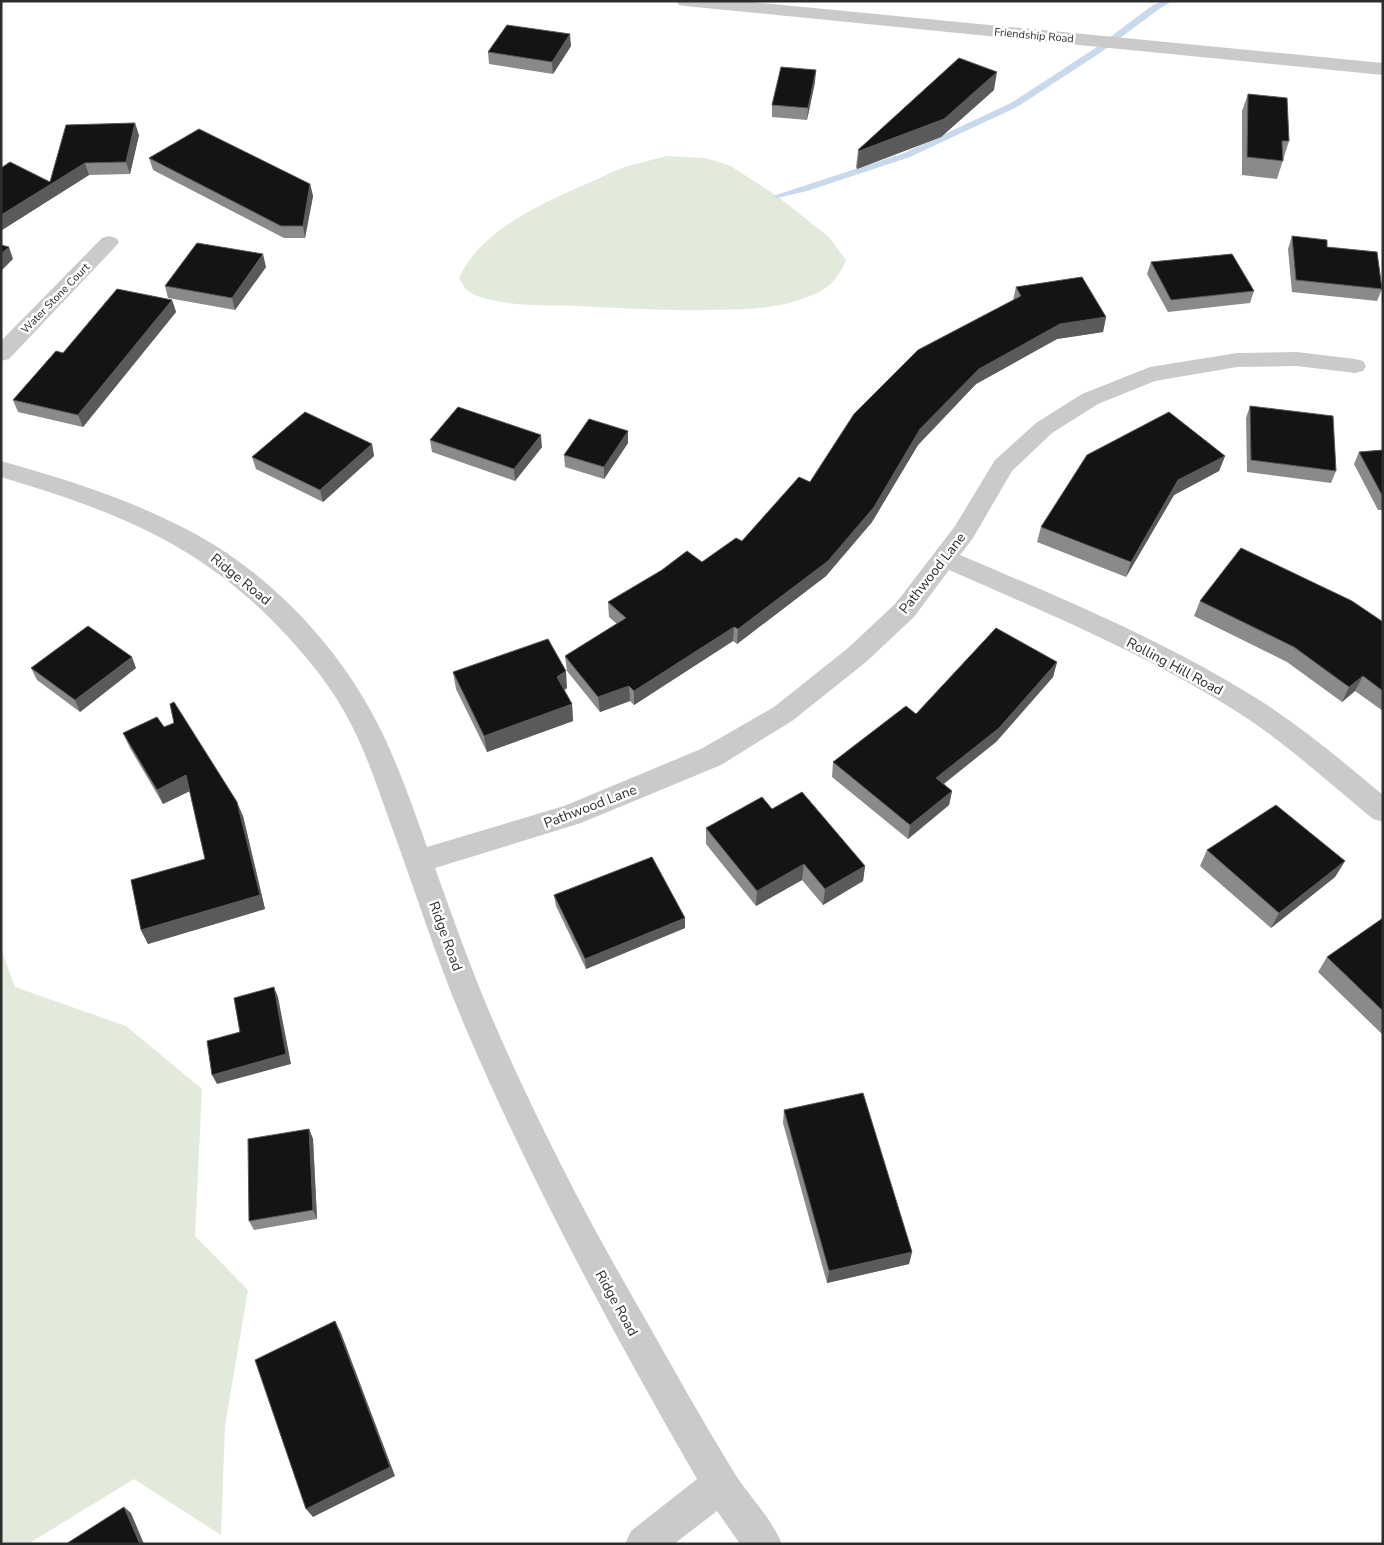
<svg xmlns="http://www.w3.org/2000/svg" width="1384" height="1545" viewBox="0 0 1384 1545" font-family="'Nunito Sans',sans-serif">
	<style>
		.green { fill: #e2ebdb }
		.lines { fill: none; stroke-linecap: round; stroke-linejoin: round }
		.stream { fill: #c7d9eb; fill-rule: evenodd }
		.minor { fill: #cacaca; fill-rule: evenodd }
		.wall { fill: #8a8a8a }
		.shaded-wall { fill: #5a5a5a }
		.building { fill: #141414; stroke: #5a5a5a }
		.labels { text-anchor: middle; stroke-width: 5; stroke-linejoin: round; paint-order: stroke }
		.far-street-label { font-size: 11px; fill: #2d2d2d; stroke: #fff }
		.street-label { font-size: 14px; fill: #2d2d2d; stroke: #fff }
	</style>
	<rect width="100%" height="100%" fill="#fff"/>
	<g class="green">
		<path d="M667 156 705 158 729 165 777 196 829 237 846 260C838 279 829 289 810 296 776 310 741 310 705 310 663 311 621 308 579 306 546 305 509 307 477 296 468 293 463 286 459 278 481 230 539 205 584 185 596 180 609 173 622 168 637 163 652 160 667 156Z"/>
		<polygon points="1,949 15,987 126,1026 202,1089 195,1236 248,1290 225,1426 221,1535 134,1479 28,1544 1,1544"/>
	</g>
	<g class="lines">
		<polygon class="stream" points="1163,1 1172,1 1159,9 1100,53 1017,107 910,157 807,191 777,198 773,196 904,153 1011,103 1094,49 1153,5"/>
		<g class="minor">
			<polygon points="676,1 742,1 1383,63 1383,75 685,6 679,5"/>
			<polygon points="109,236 116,238 119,242 116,246 9,359 1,361 1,341 102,238"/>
			<path d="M1297 352 1355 359 1363 361 1366 366 1363 371 1355 373 1297 366 1237 367 1155 381 1098 404 1052 433 1012 471 973 538 960 555C1061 598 1163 640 1256 698 1301 726 1342 761 1383 795V822L1373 819C1329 783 1287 744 1239 713 1148 655 1047 613 949 570L914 617 866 662 792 721 721 765 581 823 435 868C453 918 471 969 492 1018 536 1120 587 1219 643 1315 673 1368 703 1422 735 1474 750 1497 771 1518 782 1544H740L717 1511 674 1544H625L631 1531 697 1479C614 1335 535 1189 469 1036 439 967 417 896 391 825 379 792 368 757 351 724 335 692 312 663 288 637 204 545 117 512 1 477V461C61 478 120 496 176 524 258 563 329 634 372 713 395 755 411 802 427 847L564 806 701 749 774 707 848 648 896 603 955 526 995 460 1036 423 1082 394 1150 367 1237 353Z"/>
		</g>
	</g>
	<g class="wall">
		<polygon points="571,46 553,74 489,64 488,52"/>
		<polygon points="815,82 807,120 772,117 772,105"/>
		<polygon points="994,90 941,137 857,169 856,167 858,150"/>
		<polygon points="1248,94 1289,141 1277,179 1242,175 1242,111"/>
		<polygon points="139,135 130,174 89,175 2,230 1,229 1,168 50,182"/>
		<polygon points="149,158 310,184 313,196 305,238 284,238 153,170"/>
		<polygon points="1292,236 1327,247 1382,289 1377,301 1292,292 1288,249"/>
		<polygon points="1151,262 1254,291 1250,303 1168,312 1147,274"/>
		<polygon points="266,267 235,310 168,298 165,286"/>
		<polygon points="1016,287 1106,317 1103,332 1057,339 976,384 918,445 872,522 826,576 737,644 733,641 634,705 630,701 600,712 567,671 565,656 617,624 609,617 608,602 702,562 742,541 810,482 1013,300"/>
		<polygon points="172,300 176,312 83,427 18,412 13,400 63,353"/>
		<polygon points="1250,406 1336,471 1331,483 1247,472 1246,418"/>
		<polygon points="430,440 542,447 515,481 432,452"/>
		<polygon points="628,443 604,479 565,467 564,455"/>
		<polygon points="372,444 374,456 323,502 256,469 252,457"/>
		<polygon points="1383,450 1383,510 1378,510 1354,464 1359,452"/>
		<polygon points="1225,456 1219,471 1174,495 1126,577 1037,542 1041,527"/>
		<polygon points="1200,601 1383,622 1383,711 1355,691 1342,702 1287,662 1194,616"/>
		<polygon points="1057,662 1053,677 996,742 944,784 952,791 949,805 908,839 832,777 833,762 916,714"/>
		<polygon points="31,668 136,668 80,712 37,680"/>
		<polygon points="453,672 567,688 564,690 572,704 573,721 487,752 456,689"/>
		<polygon points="164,727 243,816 265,909 148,944 141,930 205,859 190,791 163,804 130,748 123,733"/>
		<polygon points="772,809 865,866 863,881 823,905 802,880 756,906 706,844 706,828"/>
		<polygon points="1207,850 1345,861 1335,877 1271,928 1200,866"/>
		<polygon points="554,895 685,928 586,969 556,906"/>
		<polygon points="1383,918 1383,1035 1318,972 1327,957"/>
		<polygon points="784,1110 912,1252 909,1264 827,1283 783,1123"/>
		<polygon points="309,1129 313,1139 317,1219 254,1230 249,1221"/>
	</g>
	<g class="shaded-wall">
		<polygon points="570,34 571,46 553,74 552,62"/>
		<polygon points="816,70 815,82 807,120 808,108"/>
		<polygon points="997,72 994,90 941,137 857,169 859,151"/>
		<polygon points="135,123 139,135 130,174 126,162"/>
		<polygon points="85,163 89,175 2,230 1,227 1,215"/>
		<polygon points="310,184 313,196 305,238 303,226"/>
		<polygon points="9,247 13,259 1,271 1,254"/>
		<polygon points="263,254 266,267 235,310 232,298"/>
		<polygon points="172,300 176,312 83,427 78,415"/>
		<polygon points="1106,317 1103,332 1057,339 976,384 918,445 872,522 826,576 737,644 738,629 920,429 979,369 1060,324"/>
		<polygon points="628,431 628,443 604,479 604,467"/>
		<polygon points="541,435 542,447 515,481 514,469"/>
		<polygon points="372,444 374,456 323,502 320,490"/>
		<polygon points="1225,456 1219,471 1174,495 1126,577 1131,562 1178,480"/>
		<polygon points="734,627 733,641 634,705 634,691"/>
		<polygon points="132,657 136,668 80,712 75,700"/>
		<polygon points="1057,662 1053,677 996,742 933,792 936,778"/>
		<polygon points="566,671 567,688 558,694 557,677"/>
		<polygon points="1363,676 1355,691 1342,702 1349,687"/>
		<polygon points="629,686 630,701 600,712 598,697"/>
		<polygon points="572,704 573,721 487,752 484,736"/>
		<polygon points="186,775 192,790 163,804 157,790"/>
		<polygon points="952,791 949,805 908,839 910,825"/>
		<polygon points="237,802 243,816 265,909 148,944 141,930 260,895"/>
		<polygon points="1345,861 1335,877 1271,928 1279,913"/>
		<polygon points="804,864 802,880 756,906 757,891"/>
		<polygon points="865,866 863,881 823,905 825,889"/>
		<polygon points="685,918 685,928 586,969 585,959"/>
		<polygon points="274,987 278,997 291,1064 217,1084 212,1075"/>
		<polygon points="309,1129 313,1139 317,1219 313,1210"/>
		<polygon points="912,1252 909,1264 827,1283 829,1271"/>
		<polygon points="335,1321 341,1333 395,1476 313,1517 306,1509"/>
		<polygon points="124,1507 131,1513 144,1544 140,1544"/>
	</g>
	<g class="building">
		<polygon points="507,25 570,34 552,62 488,52"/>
		<polygon points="959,58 997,72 944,119 859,151 858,150"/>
		<polygon points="781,67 816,70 808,108 772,105"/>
		<polygon points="1248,94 1287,98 1289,141 1282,141 1283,161 1247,157"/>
		<polygon points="135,123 126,162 85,163 1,215 1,168 10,162 50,182 66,125"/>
		<polygon points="199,129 310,184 303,226 281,226 149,158"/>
		<polygon points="1292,236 1327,240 1327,247 1377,252 1382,289 1296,280"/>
		<polygon points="197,243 263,254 232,298 165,286"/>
		<polygon points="1,245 9,247 1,254"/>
		<polygon points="1232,254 1254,291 1171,300 1151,262"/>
		<polygon points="1082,277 1106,317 1060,324 979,369 920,429 874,507 828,561 738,629 734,627 634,691 629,686 598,697 565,656 626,618 608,602 662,570 687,551 702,562 736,538 742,541 799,477 810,482 854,414 918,350 1021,296 1016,287"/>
		<polygon points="117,289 172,300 78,415 13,400 56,351 63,353"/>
		<polygon points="1250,406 1333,416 1336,471 1251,460"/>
		<polygon points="458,407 541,435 514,469 430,440"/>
		<polygon points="305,412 372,444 320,490 252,457"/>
		<polygon points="1169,412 1225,456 1178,480 1131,562 1041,527 1087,455"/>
		<polygon points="589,419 628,431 604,467 564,455"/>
		<polygon points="1383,450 1383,497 1359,452"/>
		<polygon points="1241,548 1352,601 1383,622 1383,691 1363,676 1349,687 1294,647 1200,601"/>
		<polygon points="88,626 132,657 75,700 31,668"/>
		<polygon points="996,628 1057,662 999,728 936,778 952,791 910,825 833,762 906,706 916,714"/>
		<polygon points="548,639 566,671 557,677 572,704 484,736 453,672"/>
		<polygon points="174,702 237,802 260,895 141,930 131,880 205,859 186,775 157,790 123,733 157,717 164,727 174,723 170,704"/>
		<polygon points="802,792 865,866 825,889 804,864 757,891 706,828 762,797 772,809"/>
		<polygon points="1276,805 1345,861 1279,913 1207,850"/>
		<polygon points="652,857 685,918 585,959 554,895"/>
		<polygon points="1383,918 1383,1011 1327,957"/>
		<polygon points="274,987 286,1054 212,1075 207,1041 240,1032 234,998"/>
		<polygon points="863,1093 912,1252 829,1271 784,1110"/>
		<polygon points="309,1129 313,1210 249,1221 248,1139"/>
		<polygon points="335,1321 390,1467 306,1509 255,1360"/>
		<polygon points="124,1507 140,1544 66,1544"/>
	</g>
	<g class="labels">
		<g class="far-street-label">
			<text transform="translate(1034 35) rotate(5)" y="4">Friendship Road</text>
			<text transform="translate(55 298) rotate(-46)" y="4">Water Stone Court</text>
		</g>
		<g class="street-label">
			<text transform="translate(932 573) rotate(-52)" y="5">Pathwood Lane</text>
			<text transform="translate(241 579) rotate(39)" y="5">Ridge Road</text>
			<text transform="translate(1175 666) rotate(28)" y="5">Rolling Hill Road</text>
			<text transform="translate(590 806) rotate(-21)" y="5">Pathwood Lane</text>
			<text transform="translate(446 936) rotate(70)" y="5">Ridge Road</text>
			<text transform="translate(617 1303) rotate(61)" y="5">Ridge Road</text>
		</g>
	</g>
	<rect width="1384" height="1545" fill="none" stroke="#2d2d2d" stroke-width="5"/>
</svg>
